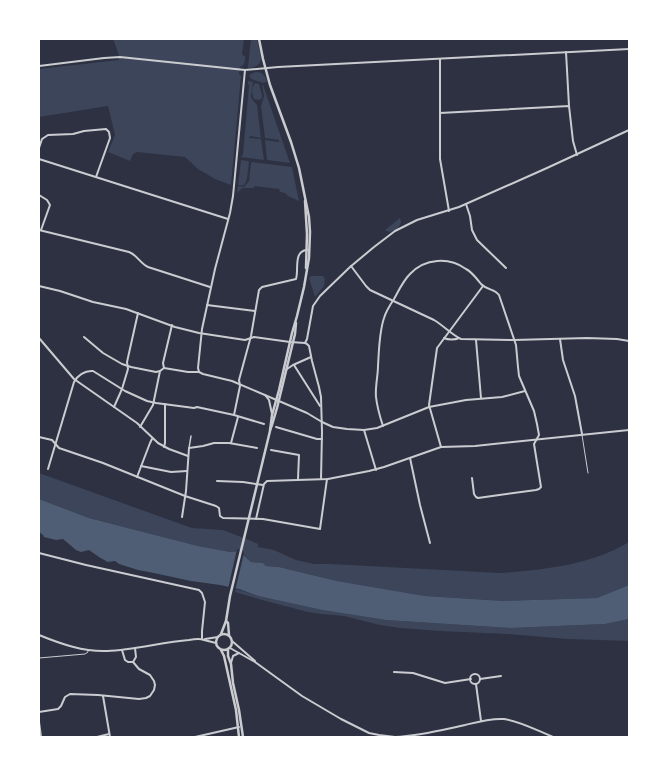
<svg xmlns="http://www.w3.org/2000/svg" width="668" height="776" viewBox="0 0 668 776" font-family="Raleway,sans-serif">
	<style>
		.green { fill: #3c4559 }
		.water { fill: #4f5d75 }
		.pier { fill: #2d3142 }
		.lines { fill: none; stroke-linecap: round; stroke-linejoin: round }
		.service { stroke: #caccd0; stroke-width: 1 }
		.pedestrian { stroke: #caccd0; stroke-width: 1.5 }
		.minor { stroke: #caccd0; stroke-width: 2 }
		.tertiary { stroke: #caccd0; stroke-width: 2.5 }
	</style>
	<rect width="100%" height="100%" fill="#2d3142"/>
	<g class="green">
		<path d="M113 39H244L242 55 245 56C245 61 245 65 240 67L239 74 241 76 231 185 215 179 198 169 185 157 137 152 133 154 130 161 108 152 115 135 108 106 39 117V69L119 60V55Z"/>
		<path d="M251 39H257C259 52 268 66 249 68L248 67Z"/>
		<path d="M255 72C263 72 265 75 267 82L263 83 251 79 249 75Z"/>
		<polygon points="248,81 253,82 251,96 252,99 257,105 261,138 250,136 249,138 261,139 264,160 241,157 243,154 249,85 248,84"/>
		<path d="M255 83 259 84 262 95V98L259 100 254 99C251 94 252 87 255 83Z"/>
		<polygon points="262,85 263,85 290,163 267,160 265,140 279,142 279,140 265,138 261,106 264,96"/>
		<path d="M241 160 248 161 249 162C248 167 248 182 244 185 242 186 240 185 238 185Z"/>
		<polygon points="253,162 292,167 299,201 288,196 285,193 280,192 279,189 254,186 254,188 242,188 237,193 238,186 244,187 249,181 251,163"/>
		<path d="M400 218 401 222C400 228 391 235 385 230Z"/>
		<polygon points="311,276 323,276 325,279 324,286 315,297 309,278"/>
		<path d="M39 473 192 528 223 530 249 540 258 544V547L274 550 296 560 314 564H331L500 573C543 570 591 565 629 542V585L598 598 504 601 425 596 337 581 279 567 266 566 263 563 251 562 242 553 236 551 230 552 198 546 89 518 39 499Z"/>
		<polygon points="236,589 258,596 322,610 386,620 511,628 605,624 629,619 629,641 568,639 507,634 440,631 400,628 380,625 344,616 321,614 308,612 262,600 235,592"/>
	</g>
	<polygon class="water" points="39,499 89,518 198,546 230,552 239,551 251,562 263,563 266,566 279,567 337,581 425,596 504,601 597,598 629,585 629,619 605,624 511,628 386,620 322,610 258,596 239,589 220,585 191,581 149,572 138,570 119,564 115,561 107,562 106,561 99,557 89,550 81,552 76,550 63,539 56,540 44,537 43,535 39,532"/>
	<polygon class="pier" points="237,549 243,551 244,553 235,591 228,589"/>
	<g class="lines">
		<g class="service">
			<polyline points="582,435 588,473"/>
			<polyline points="39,658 85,654 88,652 88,650"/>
		</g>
		<polyline class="pedestrian" points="189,448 191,436"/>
		<g class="minor">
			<polyline points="566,52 569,106"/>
			<polyline points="440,59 440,159 449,211"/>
			<polyline points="39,66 104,58 120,57 245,70 278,67 629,49"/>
			<polyline points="440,113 569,106 573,141 577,155"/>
			<polyline points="39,148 42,139 48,135 73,134 84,131 106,129 109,132 110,138 96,177"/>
			<polyline points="39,159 228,219"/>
			<polyline points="39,195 47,200 50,205 41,230"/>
			<polyline points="466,204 470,216 472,230 477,240 506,268"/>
			<path d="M39 230 129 252C137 255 140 263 148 267L210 287"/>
			<path d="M351 266 366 286 370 290 434 320C444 326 452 335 461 339L514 340 587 338 617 339 629 341"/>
			<polyline points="39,286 60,291 93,302 126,309 175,327 199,333 245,340 254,337 290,342 305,343"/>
			<polyline points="207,305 255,311"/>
			<polyline points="84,337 103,353 122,364 131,367 156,372 160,371 164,368"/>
			<polyline points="39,338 74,379 137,423 158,443 169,449 188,456"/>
			<path d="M444 338C448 340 455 340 459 338"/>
			<polyline points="560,339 563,360 575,396 582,434"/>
			<polyline points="476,340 481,398"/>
			<polyline points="305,343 307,339 313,306 320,296 350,267 374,247 395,231 417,220 459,207 547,168 629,130"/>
			<polyline points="305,343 307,344 309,346 312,361 319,387 321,397 322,432 321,479"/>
			<polyline points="294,365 320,406"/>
			<polyline points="164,368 188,372 199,372 203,374 232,381 307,413 322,422 333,427 347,429 364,430 377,428 429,407 466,400 502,397 525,391"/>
			<polyline points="164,368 163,363 172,325"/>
			<polyline points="287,369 293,365 311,357"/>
			<polyline points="199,372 198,368 202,329 215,269 230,213 233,196 245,70"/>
			<polyline points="265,395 269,400 272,414"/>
			<polyline points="114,407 122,389 128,369 127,362 138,313"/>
			<path d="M234 415 240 386 239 380 251 336 259 290 262 287 296 279C299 270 293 251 307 250"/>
			<path d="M383 426C380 417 377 406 376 397 375 387 378 376 378 366 379 351 379 333 384 318 386 311 390 305 394 299 399 290 403 281 410 274 425 258 449 257 466 269 472 272 477 279 481 284 487 290 495 289 499 295L516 345 518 367 519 376 534 411 537 424 539 435 534 444 541 487 539 489 536 490 478 498 476 497 474 494 472 478"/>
			<polyline points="140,427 153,405 160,371"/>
			<polyline points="276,427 317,439 322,439"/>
			<polyline points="364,430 376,470"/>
			<polyline points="39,437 52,440 59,448 103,463 185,496 216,506 219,508 220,516 223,518 263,519 320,529 327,479"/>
			<polyline points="231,443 238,417"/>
			<polyline points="164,447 165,443 165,404"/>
			<polyline points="441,447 429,405 437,348 483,286"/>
			<polyline points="271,450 299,455 298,479"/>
			<polyline points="410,458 420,505 430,543"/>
			<polyline points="141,466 171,472 187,471"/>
			<path d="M48 469 74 382C77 376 85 370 93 371L125 391 147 401 156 403 194 408 197 407 234 415 264 424"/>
			<polyline points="137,477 150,443 152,439"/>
			<polyline points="217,481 243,482 263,485"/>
			<polyline points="182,517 186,491 189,448 203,446 214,443 229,443 257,448"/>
			<polyline points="256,519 264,484 267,481 328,479 369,471 384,467 441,447 475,446 629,430"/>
			<polyline points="39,553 86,565 199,590 202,593 205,602 202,631 202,639"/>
			<path d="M39 635C61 644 84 652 107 651 135 650 162 642 189 640 194 639 200 638 204 640 208 641 212 642 216 643"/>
			<polyline points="205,639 218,637"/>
			<polyline points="232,641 255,661"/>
			<polyline points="230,648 255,662 302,696 341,719 369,733 379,735 395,737"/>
			<polyline points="122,650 125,660 128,662 133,662"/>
			<polyline points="133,662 136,657 135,648"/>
			<polyline points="231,663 233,656 239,653"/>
			<polyline points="394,672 413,673 445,683 471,679"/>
			<circle cx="475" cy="679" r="5"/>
			<polyline points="480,679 501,676"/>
			<polyline points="476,684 481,721"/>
			<polyline points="103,696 110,737"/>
			<polyline points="39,712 58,709 61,706 65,697 70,694 98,695 139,699 146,698 150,696 154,690 155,685 154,681 150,675 139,669 133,662"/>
			<polyline points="39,722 41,737"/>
			<polyline points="97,737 109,734"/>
			<polyline points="195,737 239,727"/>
			<path d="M395 737C419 736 442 730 465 725 477 722 491 718 504 719 520 721 538 731 553 737"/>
		</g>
		<g class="tertiary">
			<polyline points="305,201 307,234 306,268"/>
			<polyline points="270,430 272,425 277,408 295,334 296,323"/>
			<polyline points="226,621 228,623 229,635"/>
			<circle cx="224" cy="642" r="8"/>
			<polyline points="221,634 226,621 230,596 270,431 272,415 279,390 292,333 297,316 304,287 309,258 310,232 309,217 299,168 291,142 270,85 263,59 259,39"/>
			<polyline points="228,649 228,656 231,664 233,683 239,710 243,737"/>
			<polyline points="221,650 224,656 236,710 239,737"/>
		</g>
	</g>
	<rect width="668" height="776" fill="none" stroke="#ffffff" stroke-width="80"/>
</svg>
